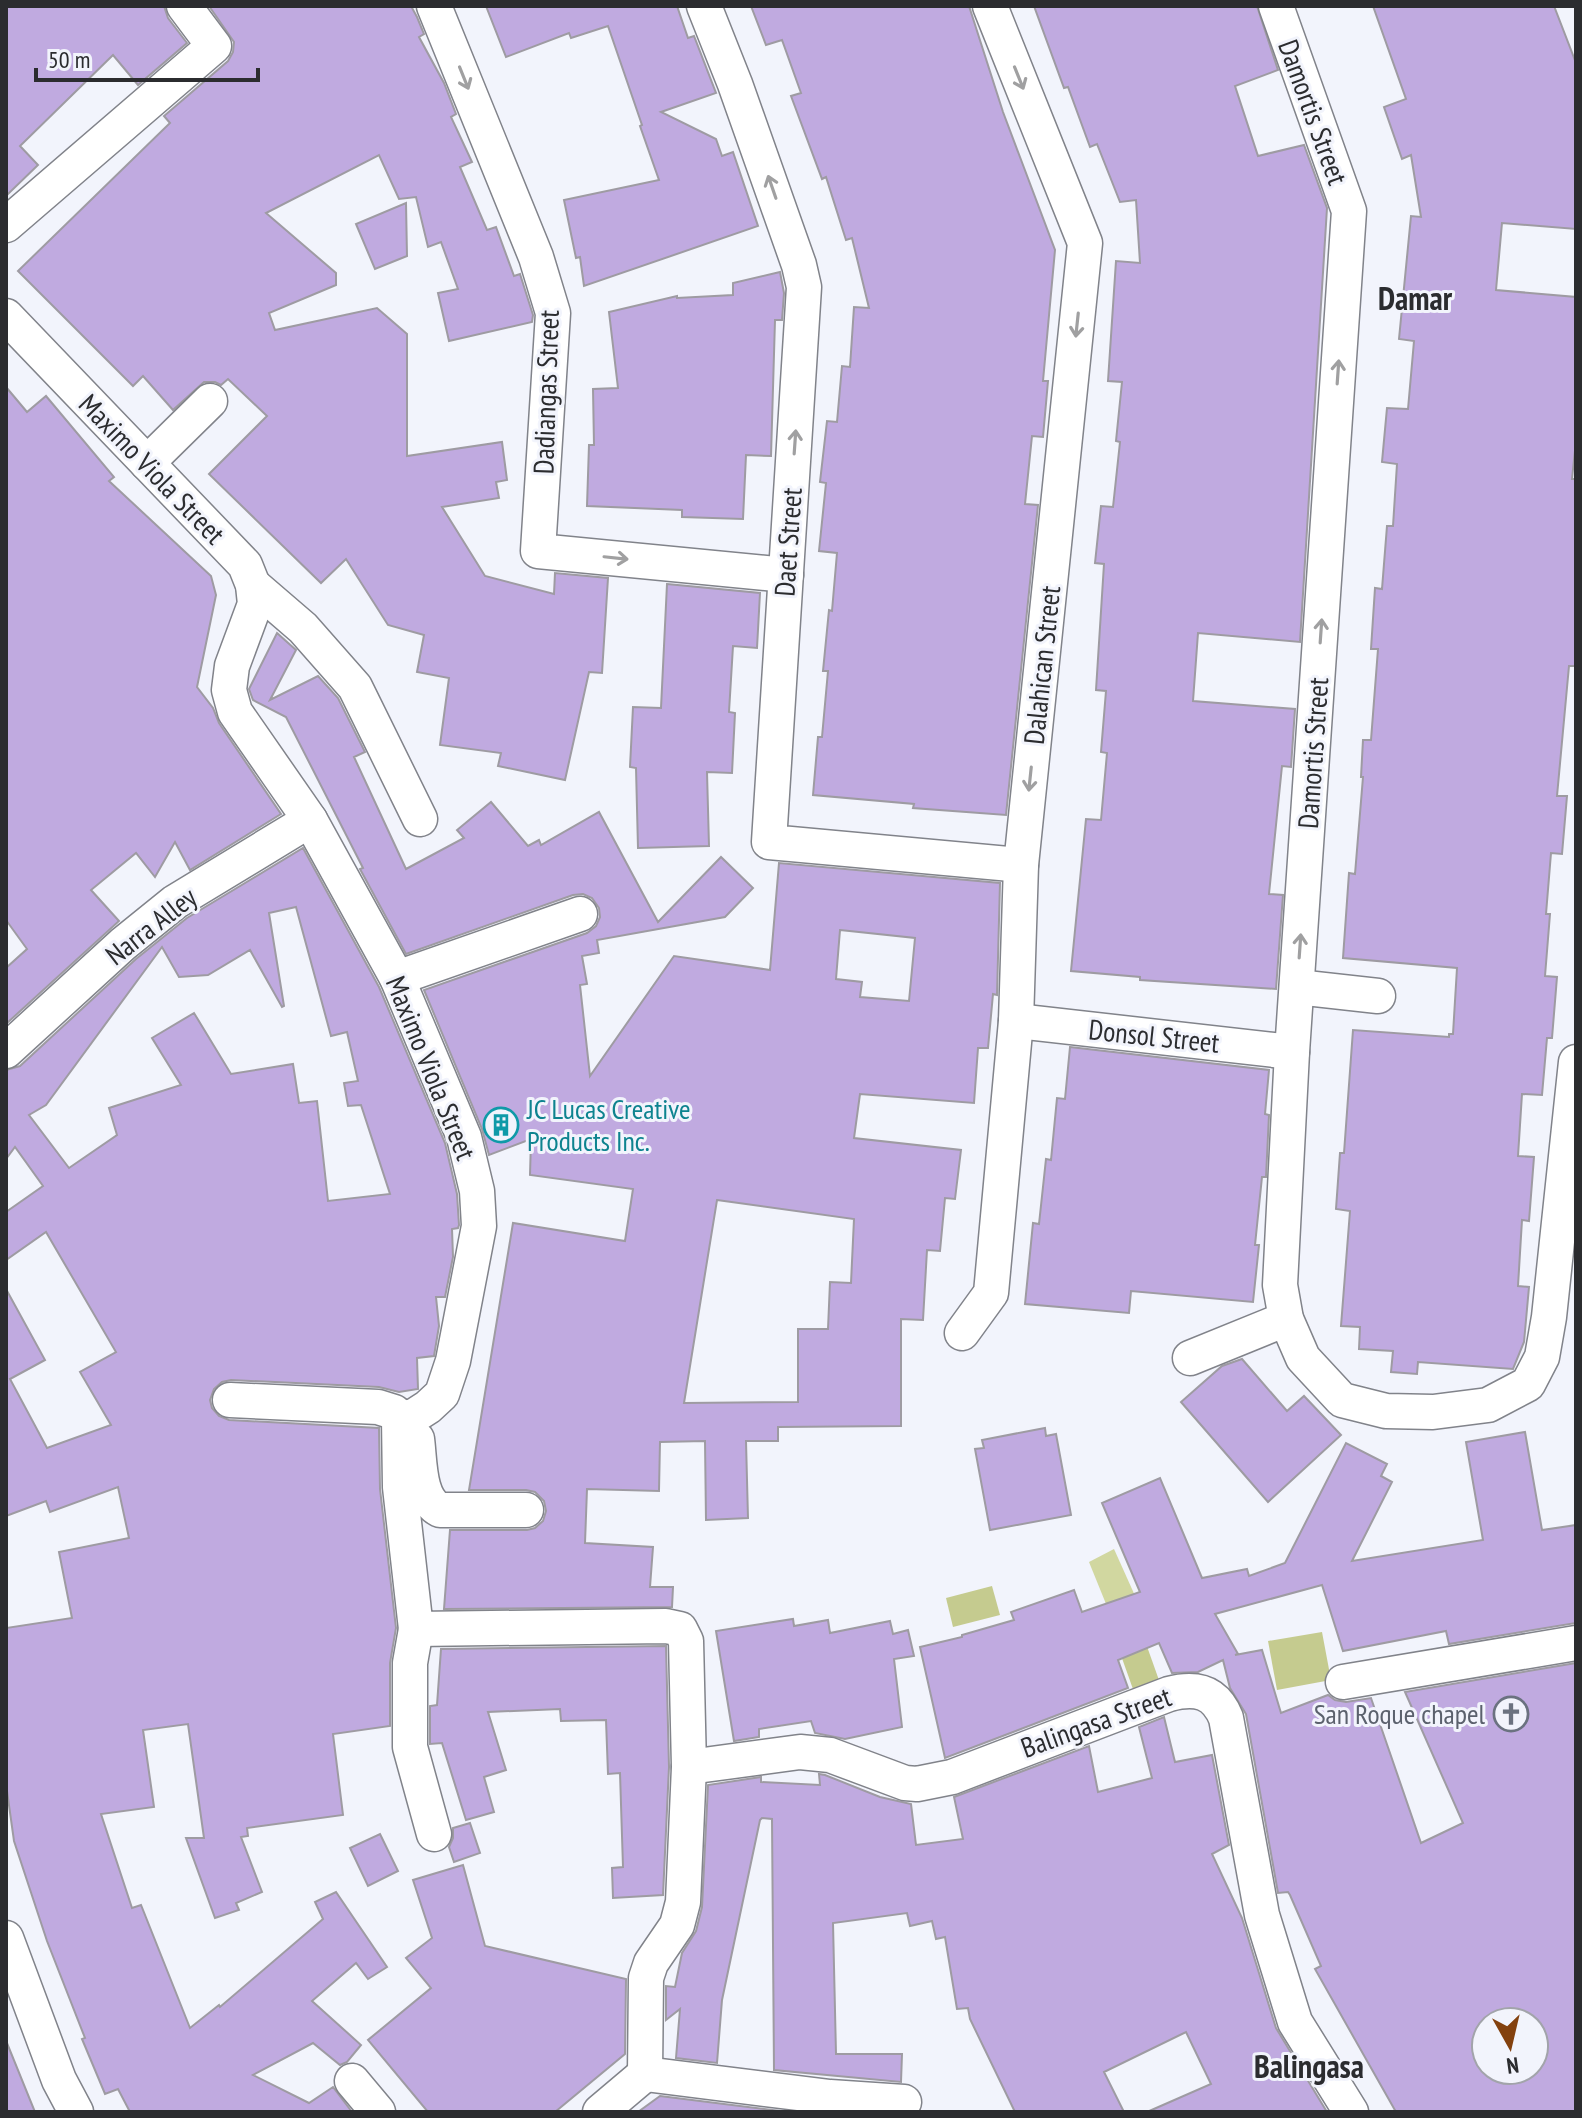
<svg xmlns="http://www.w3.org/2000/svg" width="1582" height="2118" viewBox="0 0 1582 2118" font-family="'PT Sans Narrow',sans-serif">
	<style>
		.green { fill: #d1d7a0 }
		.forest { fill: #c5cb8f }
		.building { fill: #c0aae0; stroke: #9e9ba2; stroke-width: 2; fill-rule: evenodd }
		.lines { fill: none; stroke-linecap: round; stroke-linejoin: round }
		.minor-casing { stroke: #81838a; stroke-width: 37 }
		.minor { stroke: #fff; stroke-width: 34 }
		.oneway { stroke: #a0a0a1 }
		.labels { text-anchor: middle; stroke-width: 6; stroke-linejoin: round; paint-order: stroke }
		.street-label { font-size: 28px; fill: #2b2c2f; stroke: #f2f4fc }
		.culture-label { font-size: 28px; fill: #0d838f; stroke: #f2f4fc; text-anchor: start }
		.worship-label { font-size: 28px; fill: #5b616d; stroke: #f2f4fc; text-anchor: end }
		.quarter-label { font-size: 32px; font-weight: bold; fill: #2b2c2f; stroke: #f2f4fc }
	</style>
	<rect width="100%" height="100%" fill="#f2f4fc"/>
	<polygon class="green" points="1114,1549 1145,1618 1117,1631 1089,1562"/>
	<g class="forest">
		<polygon points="992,1586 1000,1615 953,1627 946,1598"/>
		<polygon points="1322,1632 1331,1680 1277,1690 1268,1641"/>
		<polygon points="1144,1638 1160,1683 1134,1692 1118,1647"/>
	</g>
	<g class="building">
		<polygon points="6,6 164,6 168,18 187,43 138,85 113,55 20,146 38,165 6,196"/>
		<polygon points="209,6 411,6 417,17 424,34 419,37 444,83 456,114 451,117 472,162 460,167 487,230 496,227 514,276 520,274 533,315 532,322 449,341 438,293 458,289 441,242 428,247 416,197 399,199 379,155 266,213 336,273 336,285 269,313 275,330 377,308 407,334 407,456 502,442 507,480 496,482 499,498 442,507 485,576 554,594 555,573 608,578 602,673 589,672 565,780 498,766 501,753 440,745 449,678 417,672 424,635 388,625 346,559 321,583 209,474 267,416 228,379 221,385 215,382 204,382 173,410 143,376 133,386 18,271 170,123 164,116 228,61 233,52 234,42"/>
		<polygon points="486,6 677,6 688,38 694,36 716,93 661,112 716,139 722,156 733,152 758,226 584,286 580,257 576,258 564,200 659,180 640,126 642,125 608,26 571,38 569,33 506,57"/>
		<polygon points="751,6 969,6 1003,112 1055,250 1043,381 1048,381 1043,437 1032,436 1025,504 1038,505 1006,815 913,808 914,804 813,795 818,737 822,737 828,671 823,671 829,610 832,611 837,553 819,551 826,483 820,482 827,421 837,422 842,366 850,367 854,307 869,308 852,238 846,240 826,177 822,179 791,96 801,93 782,40 766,45"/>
		<polygon points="1034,6 1257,6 1278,70 1235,86 1258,156 1304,145 1327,208 1300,642 1198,633 1193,701 1295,709 1291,767 1282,766 1269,894 1283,895 1276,989 1140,980 1140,977 1071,971 1086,819 1101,820 1107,753 1101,752 1106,691 1096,690 1104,564 1095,563 1101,506 1113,507 1120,442 1116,441 1122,382 1108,381 1116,261 1140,263 1136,200 1120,202 1097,144 1090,147 1068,87 1064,88"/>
		<polygon points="1373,6 1554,6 1576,63 1576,229 1502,223 1496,290 1576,297 1576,441 1572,479 1576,479 1576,666 1569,666 1557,796 1567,796 1562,854 1551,853 1546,914 1550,914 1545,976 1557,977 1552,1038 1547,1038 1542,1095 1522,1094 1518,1156 1534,1157 1529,1221 1522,1220 1518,1286 1529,1287 1524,1342 1513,1369 1418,1362 1417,1374 1391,1372 1393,1351 1359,1349 1360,1327 1341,1326 1350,1211 1336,1209 1340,1153 1344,1153 1353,1030 1449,1037 1449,1034 1453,1034 1457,968 1343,958 1349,873 1355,874 1363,777 1361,777 1363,740 1371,740 1378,649 1371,649 1375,588 1382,589 1387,526 1393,526 1397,464 1382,462 1387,408 1408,409 1414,341 1399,339 1411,216 1421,217 1411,155 1402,159 1384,107 1406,99"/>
		<polygon points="406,203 407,256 375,269 356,224"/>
		<polygon points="780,272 784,293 782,320 775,320 771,456 746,455 743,519 682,517 682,510 587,506 589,445 594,445 593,389 618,388 609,312 677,296 677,298 733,295 733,283"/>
		<polygon points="6,387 27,412 46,396 114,477 109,481 211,576 216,595 197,687 213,708 219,723 281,814 190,870 175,842 155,877 136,853 91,890 119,921 6,1024 6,968 27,949 6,920"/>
		<polygon points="667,584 760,593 757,648 733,646 729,712 735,713 732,773 707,772 709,846 638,848 636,768 630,767 633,707 661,708"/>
		<path d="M277 633 296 650 270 700 318 676 338 698 365 752 354 757 406 869 464 838 457 830 491 802 528 846 539 840 541 845 599 812 658 922 721 857 753 888 725 917 597 940 599 953 582 956 587 984 580 985 590 1076 674 956 770 970 779 863 1000 883 997 995 993 994 988 1048H978L974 1103 860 1094 854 1138 961 1150 955 1199 945 1198 940 1251 927 1250 923 1320 901 1319V1426L778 1427V1441H746L748 1518 706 1520 705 1441 660 1442 659 1491 587 1489 585 1543 653 1547 650 1587H673L672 1607 444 1609 450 1530H527L535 1528 543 1521 546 1511 544 1501 535 1492 526 1490H469L513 1223 625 1241 633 1189 530 1175 531 1139 489 1155 482 1129 424 990 587 933 596 926 600 917 599 908 592 898 583 894 573 895 406 954 360 869 363 868 286 717 253 700 249 689ZM840 930 915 938 909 1001 860 997 862 982 836 979ZM717 1200 854 1219 851 1283 830 1282 828 1329H798V1402L684 1403Z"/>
		<path d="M303 848 379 987 445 1143 457 1194 459 1225 458 1228 452 1229 453 1257 445 1297H436L439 1326 434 1356 417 1358 418 1389 399 1392 379 1387 231 1380 222 1382 214 1389 210 1400 212 1408 219 1416 229 1420 379 1428 380 1489 396 1628 390 1663V1726L333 1734 343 1815 247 1828 248 1836 241 1837 262 1892 236 1903 239 1910 215 1918 186 1838H204L188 1724 143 1730 154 1807 101 1814 132 1908 141 1905 190 2028 219 2005 220 2007 323 1919 315 1902 336 1892 387 1967 368 1979 356 1963 312 2001 361 2045 347 2062 340 2065 313 2043 253 2075 309 2103 333 2087 352 2112H130L118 2089 105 2094 82 2039 85 2038 47 1941 14 1841 6 1784V1628L72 1618 59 1552 129 1538 118 1487 50 1512 46 1501 6 1516V1289L45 1360 10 1379 47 1448 111 1425 80 1372 116 1352 46 1232 6 1260V1212L43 1186 15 1147 6 1159V1070L20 1066 136 959 187 918ZM296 907 331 1036 347 1032 358 1081 344 1083 348 1106 361 1105 390 1194 328 1201 317 1101 299 1103 293 1064 231 1074 194 1013 152 1038 181 1085 109 1108 117 1135 69 1168 29 1115 46 1105 162 947 179 977 208 975 250 950 282 1007 284 1006 269 913Z"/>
		<polygon points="1070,1047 1269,1070 1265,1114 1269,1115 1266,1177 1262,1177 1255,1245 1259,1245 1253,1302 1131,1291 1129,1313 1025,1304 1033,1223 1039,1224 1046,1159 1051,1160 1057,1098 1065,1099"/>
		<polygon points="1242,1359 1287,1411 1304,1396 1341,1435 1268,1502 1181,1402 1222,1366"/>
		<polygon points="1045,1428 1046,1436 1056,1434 1071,1515 990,1530 975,1449 984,1448 982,1440"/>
		<path d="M1525 1432 1542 1530 1576 1525V1623L1449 1644 1446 1631 1343 1651 1322 1585 1215 1614 1238 1654 1235 1655 1262 1650 1281 1713 1328 1695 1335 1700 1346 1702 1371 1698 1421 1843 1463 1823 1405 1692 1576 1663V2112H1396L1315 1969 1321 1966 1290 1895 1288 1892 1278 1893 1246 1714 1230 1688 1223 1660 1198 1672 1172 1673 1159 1643 1118 1660 1128 1688 945 1758 920 1647 962 1637V1635L1014 1620 1011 1612 1074 1590 1082 1612 1140 1592 1102 1503 1160 1478 1202 1578 1247 1569 1249 1576 1285 1563 1346 1443 1387 1464 1381 1476 1392 1482 1352 1561 1483 1540 1466 1442ZM1486 2022H1534V2070H1486Z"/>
		<polygon points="793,1619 794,1626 828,1620 830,1633 890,1621 893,1634 908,1630 914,1656 894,1659 902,1727 845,1739 815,1733 811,1721 759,1729 759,1737 734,1741 716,1631"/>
		<polygon points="666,1646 669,1767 663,1895 613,1898 612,1868 623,1867 620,1773 608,1774 606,1720 561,1721 560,1709 488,1712 506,1770 484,1777 494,1812 466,1820 442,1743 430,1744 430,1706 437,1705 441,1649"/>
		<polygon points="1164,1717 1175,1762 1212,1755 1229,1845 1212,1854 1242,1918 1276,2028 1327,2112 1147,2112 1211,2084 1186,2032 1104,2072 1124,2112 1015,2112 970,2019 968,2008 957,2009 945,1937 936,1939 932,1921 910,1926 907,1913 833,1923 836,2054 902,2054 901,2082 774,2070 772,1819 762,1818 760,1820 722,2000 717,2063 676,2058 680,2009 666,2020 666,1986 675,1987 682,1953 696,1931 702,1907 708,1785 761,1777 761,1782 820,1785 819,1774 825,1775 880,1797 911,1804 916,1845 963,1839 954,1797 1089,1746 1098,1792 1152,1778 1139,1727"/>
		<polygon points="470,1823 480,1853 454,1862 449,1847 453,1838 453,1828"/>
		<polygon points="380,1834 398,1871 368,1886 350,1848"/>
		<polygon points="463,1865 485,1946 626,1979 625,2054 555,2112 428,2112 368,2040 431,1988 406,1958 432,1938 413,1880"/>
		<polygon points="6,2043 7,2043 35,2112 6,2112"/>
		<polygon points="660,2096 789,2112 638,2112"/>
	</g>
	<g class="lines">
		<g class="minor-casing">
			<g id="minor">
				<polyline points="434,6 536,257 553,313 538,551 786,575"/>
				<polyline points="704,6 735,84 799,265 804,287 769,842 1021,865"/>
				<polyline points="1276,6 1349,211 1292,1052 1280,1285 1286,1319 1303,1358 1342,1400 1386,1411 1433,1412 1488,1405 1528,1384 1542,1357 1549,1317 1576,1062"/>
				<polyline points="6,225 214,46 184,6"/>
				<polyline points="6,316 245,565 253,585 255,604 232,666 229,690 235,712 310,820 397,978 464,1137 477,1191 479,1226 453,1361 442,1394 428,1407 414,1416 399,1419 400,1487 416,1629 666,1626 680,1629 686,1641 689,1767 683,1902 677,1925 651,1963 646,1978 645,2074"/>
				<polyline points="147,463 210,401"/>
				<polyline points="253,585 303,628 355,687 420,819"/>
				<polyline points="397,978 580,914"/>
				<polyline points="1297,987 1378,996"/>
				<polyline points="1016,1021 1292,1052"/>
				<polyline points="6,1051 123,944 175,902 310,820"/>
				<polyline points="962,1333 991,1293 1016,1021 1021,865 1085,243 990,6"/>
				<polyline points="1190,1358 1286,1319"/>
				<polyline points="230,1400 378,1407 394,1412 399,1419"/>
				<path d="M417 1439C420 1461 418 1499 440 1510H526"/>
				<polyline points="416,1629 410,1663 410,1747 434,1834"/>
				<polyline points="1343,1682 1576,1643"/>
				<path d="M689 1767 800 1752 830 1755 905 1783 917 1784 952 1777 1169 1694C1196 1687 1215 1691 1226 1718L1262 1915 1295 2022 1351 2112"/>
				<polyline points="6,1938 59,2080 76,2112"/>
				<polyline points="645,2074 830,2097 904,2102"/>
				<polyline points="352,2081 378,2112"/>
				<polyline points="600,2112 645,2074"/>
			</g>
		</g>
		<use href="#minor" class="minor"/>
	</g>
	<defs><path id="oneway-shaft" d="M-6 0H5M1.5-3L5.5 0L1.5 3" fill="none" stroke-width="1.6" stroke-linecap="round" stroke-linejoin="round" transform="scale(2)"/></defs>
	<g class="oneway">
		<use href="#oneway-shaft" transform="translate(464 78) rotate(68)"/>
		<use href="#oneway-shaft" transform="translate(1019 78) rotate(68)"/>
		<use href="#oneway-shaft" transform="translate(772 187) rotate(-109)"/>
		<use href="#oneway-shaft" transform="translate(1077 325) rotate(96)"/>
		<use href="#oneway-shaft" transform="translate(1338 372) rotate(-86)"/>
		<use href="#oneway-shaft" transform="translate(795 442) rotate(-86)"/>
		<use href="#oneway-shaft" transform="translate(616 558) rotate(6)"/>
		<use href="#oneway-shaft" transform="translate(1321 631) rotate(-86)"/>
		<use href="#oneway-shaft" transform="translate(1030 779) rotate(96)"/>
		<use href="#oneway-shaft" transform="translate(1300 946) rotate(-86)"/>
	</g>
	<defs>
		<g id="building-ring" transform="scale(1.8)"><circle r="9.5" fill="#f2f4fc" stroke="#0f9aa8" stroke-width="1.5"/><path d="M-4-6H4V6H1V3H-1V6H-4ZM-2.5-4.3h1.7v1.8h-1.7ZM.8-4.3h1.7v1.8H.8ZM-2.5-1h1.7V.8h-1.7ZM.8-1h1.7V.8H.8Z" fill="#0f9aa8"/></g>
		<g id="church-ring" transform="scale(1.8)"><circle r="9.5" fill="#f2f4fc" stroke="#6b7280" stroke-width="1.5"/><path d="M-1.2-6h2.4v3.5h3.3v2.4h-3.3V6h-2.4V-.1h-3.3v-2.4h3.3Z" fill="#6b7280"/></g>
	</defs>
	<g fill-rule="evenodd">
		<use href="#building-ring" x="501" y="1125"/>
		<use href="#church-ring" x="1511" y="1714"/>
	</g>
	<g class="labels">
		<g class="street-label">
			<text transform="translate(1313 112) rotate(70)" y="10">Damortis Street</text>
			<text transform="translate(546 392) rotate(-88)" y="10">Dadiangas Street</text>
			<text transform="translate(152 469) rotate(46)" y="10">Maximo Viola Street</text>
			<text transform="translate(788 542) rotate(-86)" y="10">Daet Street</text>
			<text transform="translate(1042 665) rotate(-84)" y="10">Dalahican Street</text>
			<text transform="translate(1313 753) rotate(-86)" y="10">Damortis Street</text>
			<text transform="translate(151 926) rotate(-38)" y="10">Narra Alley</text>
			<text transform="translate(1154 1036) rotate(6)" y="10">Donsol Street</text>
			<text transform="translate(431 1068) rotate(68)" y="10">Maximo Viola Street</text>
			<text transform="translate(1096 1722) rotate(-20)" y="10">Balingasa Street</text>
		</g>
		<g class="culture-label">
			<text x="527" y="1119">JC Lucas Creative<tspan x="527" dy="32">Products Inc.</tspan></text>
		</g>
		<g class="worship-label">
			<text x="1485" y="1724">San Roque chapel</text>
		</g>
		<g class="quarter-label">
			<text x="1415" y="310">Damar</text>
			<text x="1309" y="2078">Balingasa</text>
		</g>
	</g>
	<rect width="1582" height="2118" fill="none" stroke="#2b2c2f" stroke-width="16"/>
	<g transform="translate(1510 2046) rotate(172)"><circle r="38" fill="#f2f4fc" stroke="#a2a4aa" stroke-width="2"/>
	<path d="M0-6L14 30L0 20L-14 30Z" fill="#83410e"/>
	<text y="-12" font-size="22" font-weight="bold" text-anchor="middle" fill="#2b2c2f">N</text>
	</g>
	<path d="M36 68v12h222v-12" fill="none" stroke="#2b2c2f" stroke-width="4"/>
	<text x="48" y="68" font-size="24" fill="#2b2c2f" stroke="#f2f4fc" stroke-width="6" paint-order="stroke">50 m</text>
</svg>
